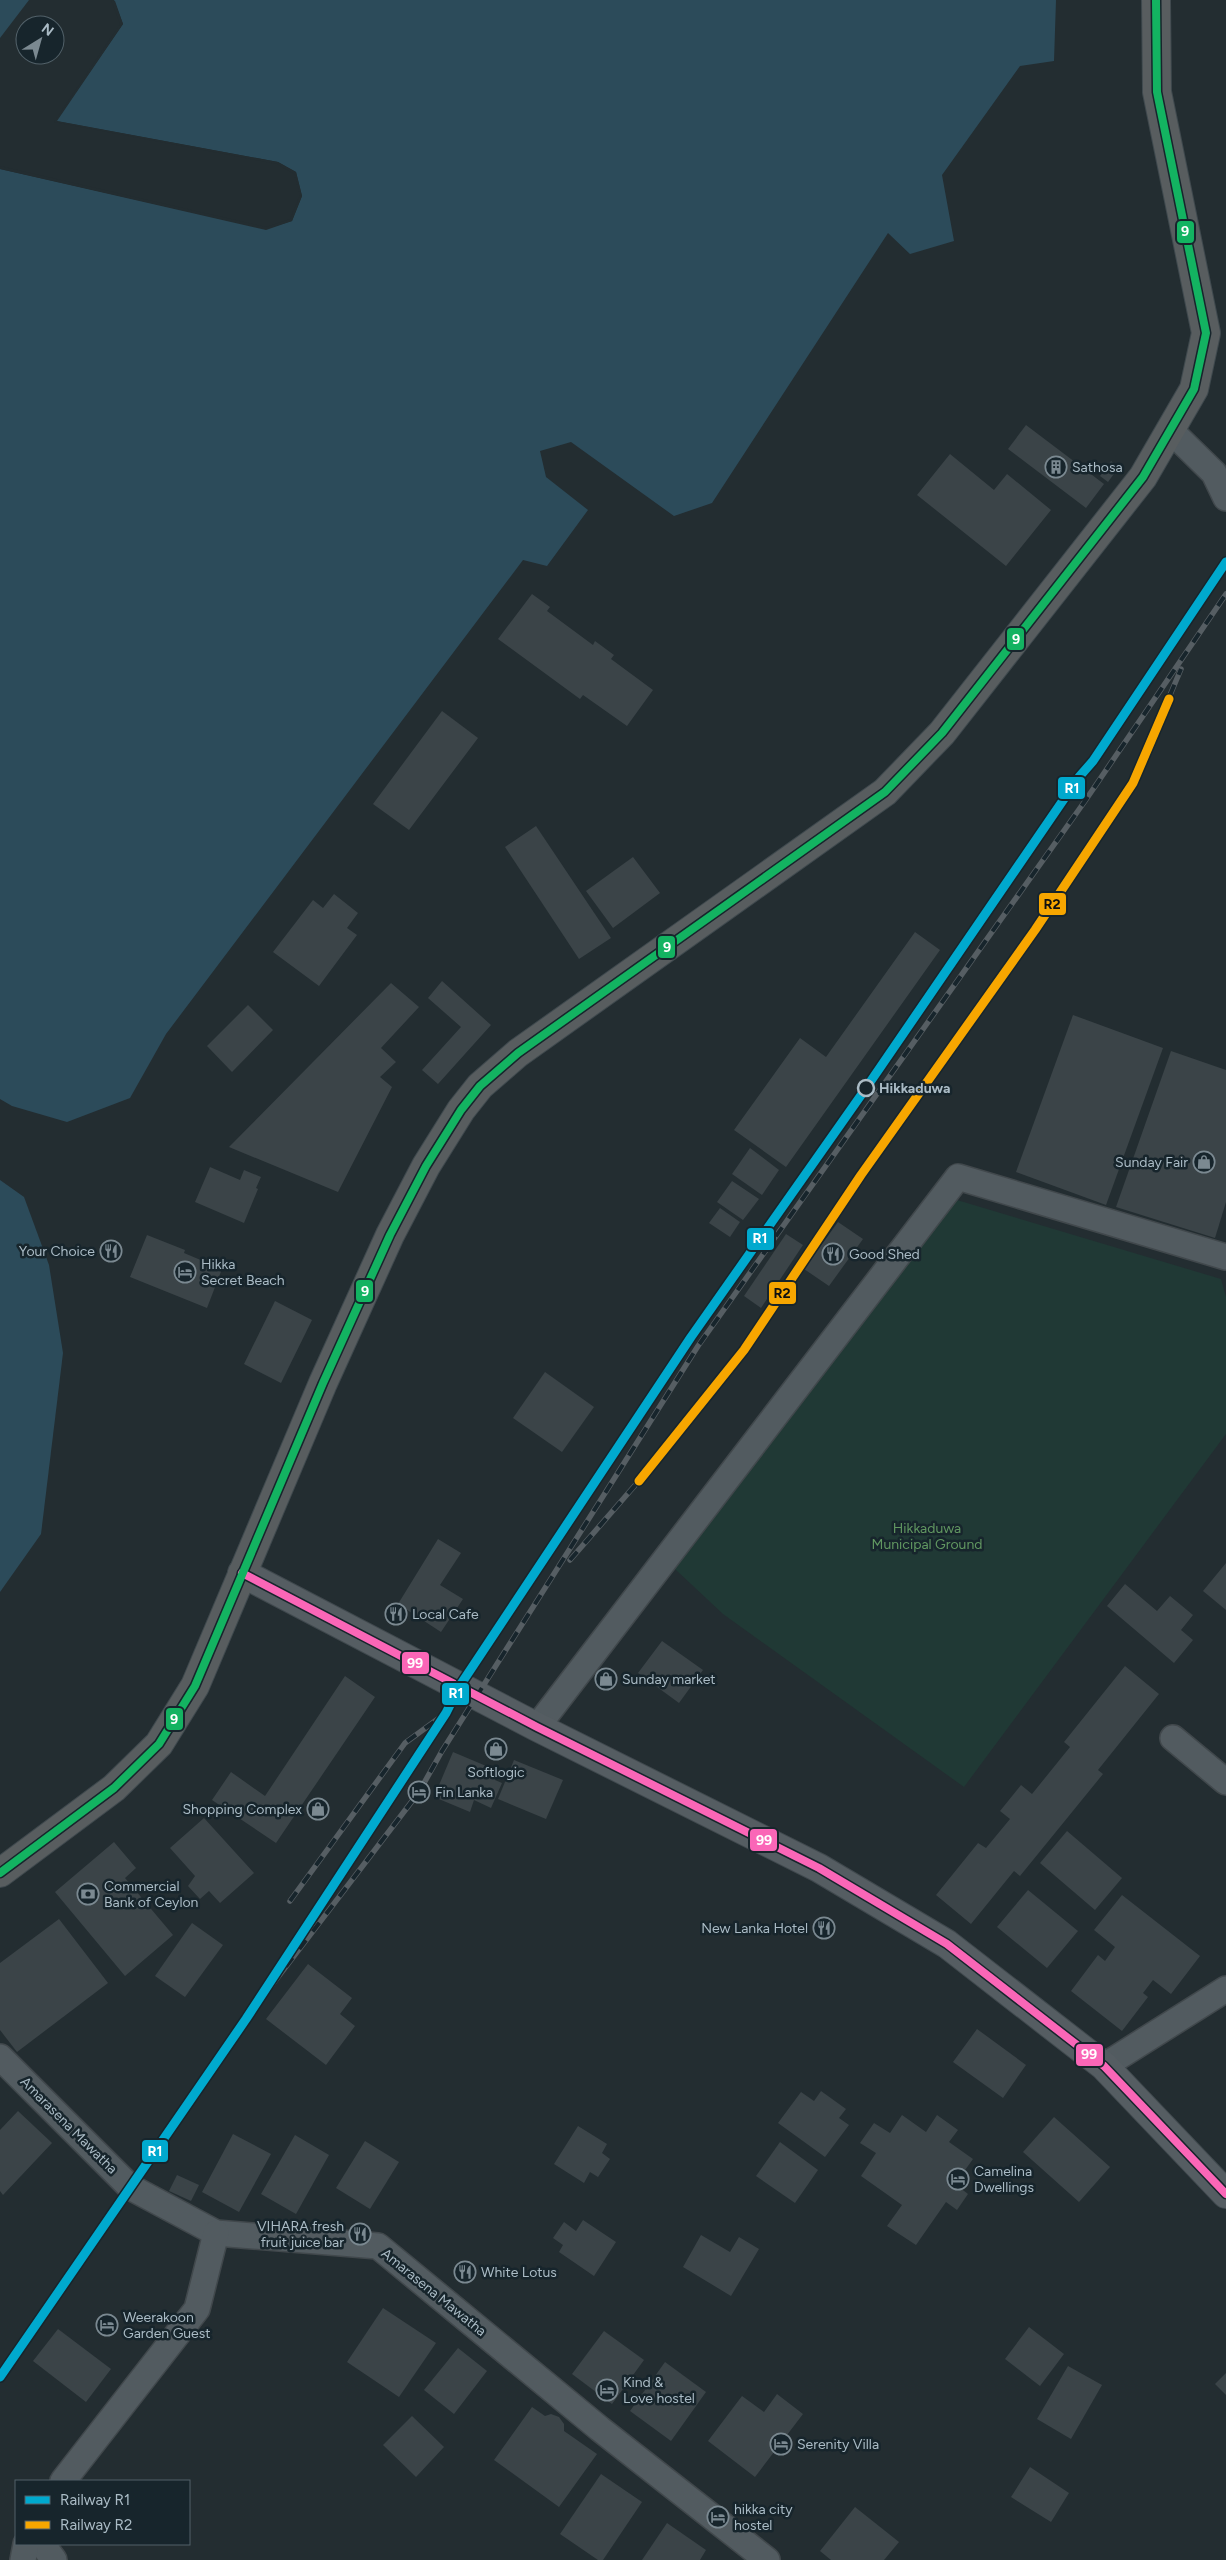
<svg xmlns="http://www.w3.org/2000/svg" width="1226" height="2560" viewBox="0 0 1226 2560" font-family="Figtree,sans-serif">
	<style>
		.green { fill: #203935 }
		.water { fill: #2c4b5a }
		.pier { fill: #232d31 }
		.building { fill: #3b4448 }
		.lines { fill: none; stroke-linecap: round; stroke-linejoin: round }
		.street-casing { stroke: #41484c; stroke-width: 28 }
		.primary-casing { stroke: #40494e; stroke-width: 30 }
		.highway-casing { stroke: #3f494e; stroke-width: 30 }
		.street { stroke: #525b60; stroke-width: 25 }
		.primary { stroke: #555d62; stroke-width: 28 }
		.highway { stroke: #585d5f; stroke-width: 28 }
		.rail-casing { stroke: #565e63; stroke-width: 5.5 }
		.rail { stroke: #17252c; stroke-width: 4; stroke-dasharray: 11; stroke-linecap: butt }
		.bus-1-casing { stroke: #17252c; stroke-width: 11 }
		.bus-2-casing { stroke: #17252c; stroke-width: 11 }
		.bus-1 { stroke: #fa66b7; stroke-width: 8 }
		.bus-2 { stroke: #13b361; stroke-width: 8 }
		.rail-1-casing { stroke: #17252c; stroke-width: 12 }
		.rail-2-casing { stroke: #17252c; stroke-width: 12 }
		.rail-1 { stroke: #00a9ce; stroke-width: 9 }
		.rail-2 { stroke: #f7a600; stroke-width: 9 }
		.stop-dot { fill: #17252c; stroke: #aabbc5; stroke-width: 2.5 }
		.labels { text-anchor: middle; stroke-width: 5; stroke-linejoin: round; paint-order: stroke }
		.poi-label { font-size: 14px; fill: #aabbc5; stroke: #17252c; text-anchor: start }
		.stop-label { font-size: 14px; font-weight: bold; fill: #aabbc5; stroke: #17252c; text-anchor: start }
		.park-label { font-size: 14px; fill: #619761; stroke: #17252c }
		.street-label { font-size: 14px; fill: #aabbc5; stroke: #17252c }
		.line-badge { stroke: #17252c; stroke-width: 2 }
		.badge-label { font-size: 14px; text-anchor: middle; font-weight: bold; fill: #fff }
		.pale-badge-label { font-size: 14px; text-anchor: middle; font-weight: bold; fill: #111 }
	</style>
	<rect width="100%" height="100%" fill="#232d31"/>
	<polygon class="green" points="957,1200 1221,1279 1226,1297 1226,1434 964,1787 723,1614 675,1569"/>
	<g class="water">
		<polygon points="0,0 29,0 0,38"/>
		<polygon points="114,0 1056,0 1054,61 1020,66 942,175 954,241 910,254 888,233 712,503 674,516 571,442 540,451 546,477 588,510 547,566 523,560 166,1034 130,1098 67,1122 12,1106 0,1099 0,169 266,229 292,221 302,196 296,172 278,162 56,121 123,24"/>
		<polygon points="0,1180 24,1197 49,1265 63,1353 41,1534 0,1592"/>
	</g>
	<polygon class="pier" points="111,0 115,1 123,24 57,121 278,162 296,172 302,196 292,221 266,230 0,169 0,166 266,227 290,219 300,195 294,174 277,164 54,122 120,24"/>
	<g class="building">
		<polygon points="1026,425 1104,484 1086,508 1008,449"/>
		<polygon points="950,454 994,490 1007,474 1051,510 1006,566 917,495"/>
		<polygon points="1111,461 1119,467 1108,482 1100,476"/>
		<polygon points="532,594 550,607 547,611 593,645 595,641 614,655 611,659 653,690 627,726 583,695 580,699 498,639"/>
		<polygon points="442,711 478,738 409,830 373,804"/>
		<polygon points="536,826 611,938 579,959 505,847"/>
		<polygon points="633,857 660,893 613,928 586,891"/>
		<polygon points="334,894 358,913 347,928 357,935 319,986 273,952 313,900 323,908"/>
		<polygon points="915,932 940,950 786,1167 734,1130 800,1038 826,1057"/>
		<polygon points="442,981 491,1025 438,1084 422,1070 461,1027 428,998"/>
		<polygon points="391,983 419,1007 381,1048 396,1062 380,1077 392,1087 338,1192 229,1147"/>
		<polygon points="248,1005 273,1030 232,1072 207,1046"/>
		<polygon points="1073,1015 1163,1048 1106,1205 1016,1172"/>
		<polygon points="1171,1051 1226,1070 1226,1202 1215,1238 1116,1207"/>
		<polygon points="750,1148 779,1170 762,1195 732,1174"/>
		<polygon points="210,1167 240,1180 244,1170 261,1177 256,1188 258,1189 244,1223 195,1202"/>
		<polygon points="732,1181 759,1199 743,1220 717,1202"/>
		<polygon points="720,1208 740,1222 730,1237 709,1223"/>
		<polygon points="838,1222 863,1239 829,1286 804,1269"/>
		<polygon points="786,1234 803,1245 761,1308 744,1296"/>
		<polygon points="147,1235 185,1250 184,1253 222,1269 207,1308 130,1277"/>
		<polygon points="275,1301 312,1320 281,1383 244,1364"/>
		<polygon points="545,1372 594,1407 562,1452 513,1418"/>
		<polygon points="438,1539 461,1553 440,1585 463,1599 441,1632 398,1604"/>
		<polygon points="1226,1563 1226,1610 1203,1591"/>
		<polygon points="1125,1584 1157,1611 1170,1596 1193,1615 1181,1630 1193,1640 1174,1663 1107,1606"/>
		<polygon points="662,1641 703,1670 679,1703 638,1673"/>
		<polygon points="1125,1666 1159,1694 1098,1770 1103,1774 1020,1876 1014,1871 971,1924 936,1895 978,1843 986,1848 1010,1819 1000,1811 1021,1785 1032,1794 1070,1747 1064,1742"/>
		<polygon points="345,1676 375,1697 276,1843 212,1800 231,1772 265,1796"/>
		<polygon points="453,1752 498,1771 495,1780 502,1783 491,1808 474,1800 470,1812 434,1797"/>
		<polygon points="514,1760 563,1780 546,1819 498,1799"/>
		<polygon points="204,1818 254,1873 220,1903 209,1891 200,1899 188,1886 195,1876 170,1848"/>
		<polygon points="1067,1831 1122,1878 1095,1910 1040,1863"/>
		<polygon points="114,1842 136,1868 125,1878 173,1935 125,1976 55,1892"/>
		<polygon points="1028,1890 1078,1931 1047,1968 997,1927"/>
		<polygon points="1122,1895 1200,1956 1171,1994 1153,1980 1143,1993 1148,1997 1122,2031 1071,1991 1098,1955 1105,1961 1115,1947 1094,1930"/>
		<polygon points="59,1919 108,1983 17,2052 0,2030 0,1963"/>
		<polygon points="192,1923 223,1945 185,1997 155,1976"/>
		<polygon points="308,1964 352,1998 340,2014 355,2026 326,2065 266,2019"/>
		<polygon points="977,2029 1026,2065 1003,2098 953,2062"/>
		<polygon points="821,2091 846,2109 839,2118 849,2125 825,2157 778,2123 801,2092 814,2101"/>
		<polygon points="18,2111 52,2143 3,2195 0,2191 0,2130"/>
		<polygon points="902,2115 926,2132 937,2115 958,2130 949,2142 973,2159 955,2184 968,2194 957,2210 946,2202 916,2245 887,2226 902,2205 861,2176 876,2153 860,2143 874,2123 890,2133"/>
		<polygon points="1054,2117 1110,2167 1079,2202 1023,2152"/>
		<polygon points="578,2126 607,2144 602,2153 610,2159 598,2177 590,2172 584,2183 554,2164"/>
		<polygon points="233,2134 271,2154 239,2212 202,2192"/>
		<polygon points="295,2135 329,2155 296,2214 261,2194"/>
		<polygon points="365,2141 399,2162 370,2209 336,2188"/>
		<polygon points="780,2142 818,2170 795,2203 756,2176"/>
		<polygon points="177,2175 199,2185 191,2201 169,2191"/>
		<polygon points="583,2220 616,2242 594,2276 559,2252 563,2245 553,2238 564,2222 576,2231"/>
		<polygon points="701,2235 730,2252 739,2237 759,2249 731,2296 683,2267"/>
		<polygon points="383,2308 436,2343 399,2397 347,2362"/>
		<polygon points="1029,2327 1064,2354 1040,2386 1005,2359"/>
		<polygon points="58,2329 111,2369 86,2402 33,2361"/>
		<polygon points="604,2331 644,2360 612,2404 572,2374"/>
		<polygon points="458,2348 487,2371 454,2414 424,2390"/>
		<polygon points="665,2362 706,2392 671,2441 630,2411"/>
		<polygon points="1068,2366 1102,2385 1071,2439 1037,2419"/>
		<polygon points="1226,2373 1226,2395 1215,2384"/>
		<polygon points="777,2394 803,2414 755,2477 708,2441 742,2396 764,2412"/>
		<polygon points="532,2407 545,2416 551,2414 559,2417 564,2424 564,2431 597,2454 559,2507 494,2460"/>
		<polygon points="412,2416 444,2447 416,2477 383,2445"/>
		<polygon points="1030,2467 1069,2493 1051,2522 1011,2497"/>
		<polygon points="601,2474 642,2502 603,2560 598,2560 560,2534"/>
		<polygon points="855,2507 899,2542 884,2560 831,2560 820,2551"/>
		<polygon points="667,2523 706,2550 700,2560 642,2560"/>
	</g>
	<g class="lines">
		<g class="street-casing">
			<g id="street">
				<polyline points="1170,430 1214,473 1226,498"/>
				<polyline points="537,1727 958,1177 1226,1257"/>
				<polyline points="1173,1738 1226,1782"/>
				<polyline points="0,2057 130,2187 216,2233 378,2246 600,2429 767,2560"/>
				<polyline points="1104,2066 1226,1989"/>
				<polyline points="63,2481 197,2309 216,2233"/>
				<polyline points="42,2544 54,2560"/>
				<polyline points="23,2560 26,2544"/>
			</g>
		</g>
		<g class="primary-casing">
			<polyline id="primary" points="242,1573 537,1727 819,1868 947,1944 1104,2066 1226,2194"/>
		</g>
		<g class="highway-casing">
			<polyline id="highway" points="0,1873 114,1788 159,1744 195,1686 323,1383 390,1235 426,1166 461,1110 480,1086 518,1053 885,792 942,733 1143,477 1194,389 1206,333 1157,92 1156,0"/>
		</g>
		<use href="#street" class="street"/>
		<use href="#primary" class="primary"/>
		<use href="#highway" class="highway"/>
		<g class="rail-casing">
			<g id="rail">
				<polyline points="570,1560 644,1475 744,1350 861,1175 1035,930 1133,783 1181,669"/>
				<polyline points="290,1901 405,1743 446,1713"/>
				<polyline points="246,2019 419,1792 442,1751 698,1346 1085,801 1226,594"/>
			</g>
		</g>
		<use href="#rail" class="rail"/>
		<g class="bus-1-casing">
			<polyline id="bus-1" points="242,1573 537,1727 819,1868 947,1944 1104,2066 1226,2194"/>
		</g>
		<g class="bus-2-casing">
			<polyline id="bus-2" points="0,1873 114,1788 159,1744 195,1686 323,1383 390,1235 426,1166 461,1110 480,1086 518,1053 885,792 942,733 1143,477 1194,389 1206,333 1157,92 1156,0"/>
		</g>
		<use href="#bus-1" class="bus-1"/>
		<use href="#bus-2" class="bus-2"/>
		<g class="rail-1-casing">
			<polyline id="rail-1" points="0,2377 246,2019 446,1713 459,1687 691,1337 864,1091 1079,777 1093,761 1226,562"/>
		</g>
		<g class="rail-2-casing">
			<polyline id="rail-2" points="639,1481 744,1350 861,1175 1035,930 1133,783 1169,699"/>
		</g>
		<use href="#rail-1" class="rail-1"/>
		<use href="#rail-2" class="rail-2"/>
	</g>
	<defs>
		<g id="building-ring" transform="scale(1.125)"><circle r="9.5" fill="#17252c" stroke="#7b8991" stroke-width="1.5"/><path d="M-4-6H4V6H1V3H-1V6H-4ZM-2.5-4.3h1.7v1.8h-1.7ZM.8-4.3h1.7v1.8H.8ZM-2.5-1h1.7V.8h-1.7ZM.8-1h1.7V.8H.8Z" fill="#7b8991"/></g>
		<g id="shop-ring" transform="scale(1.125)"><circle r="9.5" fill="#17252c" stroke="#7b8991" stroke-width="1.5"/><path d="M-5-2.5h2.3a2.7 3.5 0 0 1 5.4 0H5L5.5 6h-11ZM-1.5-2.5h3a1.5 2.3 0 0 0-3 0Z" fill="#7b8991"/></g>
		<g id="restaurant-ring" transform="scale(1.125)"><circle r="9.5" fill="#17252c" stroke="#7b8991" stroke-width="1.5"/><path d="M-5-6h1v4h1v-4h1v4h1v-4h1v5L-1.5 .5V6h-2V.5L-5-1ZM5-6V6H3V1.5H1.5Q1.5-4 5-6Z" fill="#7b8991"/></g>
		<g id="hotel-ring" transform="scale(1.125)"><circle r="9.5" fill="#17252c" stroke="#7b8991" stroke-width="1.5"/><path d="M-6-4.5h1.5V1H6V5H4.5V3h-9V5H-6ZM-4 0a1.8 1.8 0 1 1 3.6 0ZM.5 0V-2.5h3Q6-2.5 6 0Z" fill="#7b8991"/></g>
		<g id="bank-ring" transform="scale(1.125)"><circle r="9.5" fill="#17252c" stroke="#7b8991" stroke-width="1.5"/><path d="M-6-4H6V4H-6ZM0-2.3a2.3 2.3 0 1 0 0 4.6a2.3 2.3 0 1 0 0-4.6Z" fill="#7b8991"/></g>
	</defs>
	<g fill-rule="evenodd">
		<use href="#building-ring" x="1056" y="467"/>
		<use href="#shop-ring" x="1204" y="1162"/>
		<use href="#restaurant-ring" x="111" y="1251"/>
		<use href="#restaurant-ring" x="833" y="1254"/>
		<use href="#hotel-ring" x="185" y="1272"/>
		<use href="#restaurant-ring" x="396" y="1614"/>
		<use href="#shop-ring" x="606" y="1679"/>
		<use href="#shop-ring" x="496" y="1749"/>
		<use href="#hotel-ring" x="419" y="1792"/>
		<use href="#shop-ring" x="318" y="1809"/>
		<use href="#bank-ring" x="88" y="1894"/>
		<use href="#restaurant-ring" x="824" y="1928"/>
		<use href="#hotel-ring" x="958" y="2179"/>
		<use href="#restaurant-ring" x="360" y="2234"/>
		<use href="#restaurant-ring" x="465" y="2272"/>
		<use href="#hotel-ring" x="107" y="2325"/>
		<use href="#hotel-ring" x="607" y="2390"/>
		<use href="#hotel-ring" x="781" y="2444"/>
		<use href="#hotel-ring" x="718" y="2517"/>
	</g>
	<circle class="stop-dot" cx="866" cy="1088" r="8"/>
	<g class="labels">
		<g class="poi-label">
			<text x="1072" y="472">Sathosa</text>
			<text x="1188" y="1167" text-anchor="end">Sunday Fair</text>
			<text x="95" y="1256" text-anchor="end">Your Choice</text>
			<text x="849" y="1259">Good Shed</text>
			<text x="201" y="1269">Hikka<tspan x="201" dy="16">Secret Beach</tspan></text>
			<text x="412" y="1619">Local Cafe</text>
			<text x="622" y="1684">Sunday market</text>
			<text x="496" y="1777" text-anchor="middle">Softlogic</text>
			<text x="435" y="1797">Fin Lanka</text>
			<text x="302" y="1814" text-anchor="end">Shopping Complex</text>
			<text x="104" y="1891">Commercial<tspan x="104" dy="16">Bank of Ceylon</tspan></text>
			<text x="808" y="1933" text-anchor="end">New Lanka Hotel</text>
			<text x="974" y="2176">Camelina<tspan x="974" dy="16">Dwellings</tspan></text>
			<text x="344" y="2231" text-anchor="end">VIHARA fresh<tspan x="344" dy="16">fruit juice bar</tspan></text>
			<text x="481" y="2277">White Lotus</text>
			<text x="123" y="2322">Weerakoon<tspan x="123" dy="16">Garden Guest</tspan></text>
			<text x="623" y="2387">Kind &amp;<tspan x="623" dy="16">Love hostel</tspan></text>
			<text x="797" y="2449">Serenity Villa</text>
			<text x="734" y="2514">hikka city<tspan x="734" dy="16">hostel</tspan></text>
		</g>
		<g class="stop-label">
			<text x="879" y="1093">Hikkaduwa</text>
		</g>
		<g class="park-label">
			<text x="927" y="1533">Hikkaduwa<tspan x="927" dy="16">Municipal Ground</tspan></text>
		</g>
		<g class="street-label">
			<text transform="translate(69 2125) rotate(45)" y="5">Amarasena Mawatha</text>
			<text transform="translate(434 2292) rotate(39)" y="5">Amarasena Mawatha</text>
		</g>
	</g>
	<g class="line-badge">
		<rect x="1176" y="220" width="19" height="24" rx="5" fill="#13b361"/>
		<rect x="1006" y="627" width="19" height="24" rx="5" fill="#13b361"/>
		<rect x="1057" y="776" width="29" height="24" rx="5" fill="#00a9ce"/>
		<rect x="1038" y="892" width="29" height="24" rx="5" fill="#f7a600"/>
		<rect x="657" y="935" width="19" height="24" rx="5" fill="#13b361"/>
		<rect x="746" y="1227" width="29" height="24" rx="5" fill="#00a9ce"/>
		<rect x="355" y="1279" width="19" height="24" rx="5" fill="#13b361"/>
		<rect x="768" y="1281" width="29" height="24" rx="5" fill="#f7a600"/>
		<rect x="401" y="1651" width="29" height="24" rx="5" fill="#fa66b7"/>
		<rect x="441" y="1682" width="29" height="24" rx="5" fill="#00a9ce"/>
		<rect x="165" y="1707" width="19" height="24" rx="5" fill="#13b361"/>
		<rect x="749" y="1828" width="29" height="24" rx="5" fill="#fa66b7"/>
		<rect x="1075" y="2043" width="29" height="24" rx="5" fill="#fa66b7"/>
		<rect x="141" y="2139" width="28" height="24" rx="5" fill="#00a9ce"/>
	</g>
	<g class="badge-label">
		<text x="1185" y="236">9</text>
		<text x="1016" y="644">9</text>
		<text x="1072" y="793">R1</text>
		<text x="667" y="952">9</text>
		<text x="760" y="1243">R1</text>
		<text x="365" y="1296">9</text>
		<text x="415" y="1668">99</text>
		<text x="456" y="1698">R1</text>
		<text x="174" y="1724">9</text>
		<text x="764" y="1845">99</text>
		<text x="1089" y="2059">99</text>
		<text x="155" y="2156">R1</text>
	</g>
	<g class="pale-badge-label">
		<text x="1052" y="909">R2</text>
		<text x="782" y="1298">R2</text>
	</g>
	<rect x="15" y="2480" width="175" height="65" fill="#17252c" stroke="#526169"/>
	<rect x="25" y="2496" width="25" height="8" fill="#00a9ce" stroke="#526169"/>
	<text x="60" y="2505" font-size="15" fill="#aabbc5">Railway R1</text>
	<rect x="25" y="2521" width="25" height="8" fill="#f7a600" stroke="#526169"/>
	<text x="60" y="2530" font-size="15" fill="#aabbc5">Railway R2</text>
	<g transform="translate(40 40) rotate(37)"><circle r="24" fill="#17252c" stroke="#526169"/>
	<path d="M0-4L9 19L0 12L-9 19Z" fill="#7b8991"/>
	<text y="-8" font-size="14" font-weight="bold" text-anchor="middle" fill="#aabbc5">N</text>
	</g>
</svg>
